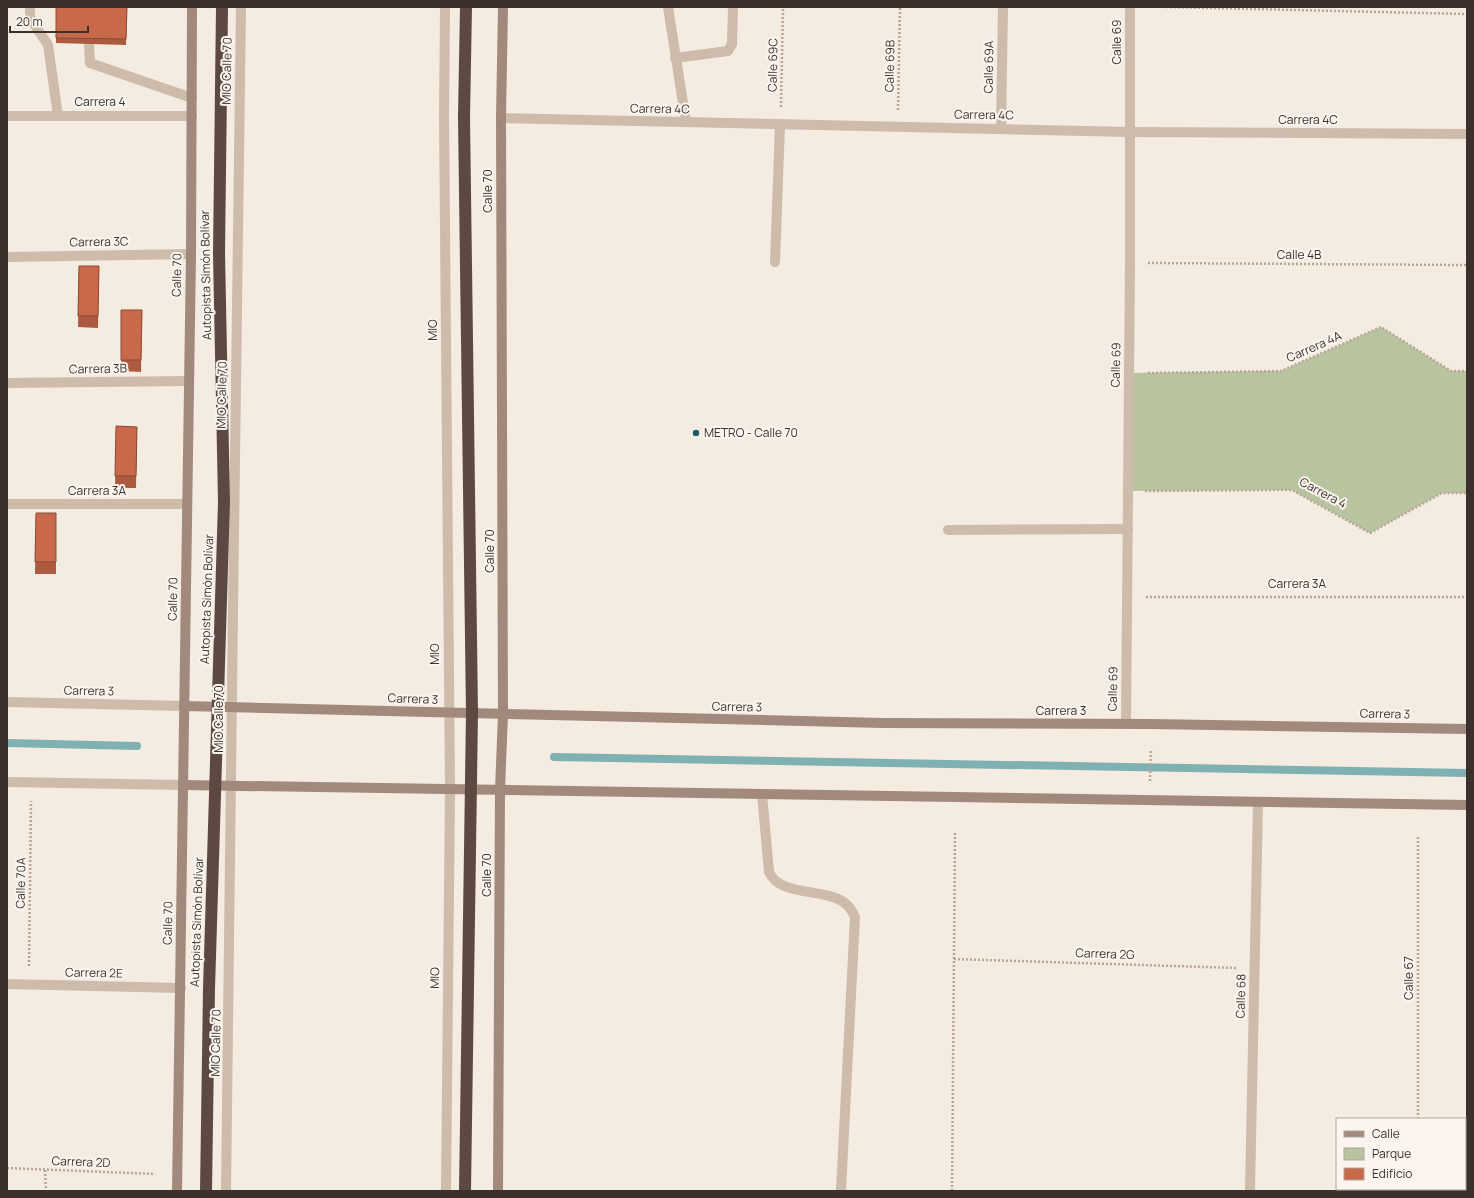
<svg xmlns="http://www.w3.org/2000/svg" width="1474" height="1198" viewBox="0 0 1474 1198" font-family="Manrope,sans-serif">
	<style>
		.green { fill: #b8c4a0 }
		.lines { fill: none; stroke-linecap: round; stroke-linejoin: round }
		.stream { stroke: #7fb0b2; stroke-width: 8 }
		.path { stroke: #b9a596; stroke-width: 2.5; stroke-dasharray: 2 2; stroke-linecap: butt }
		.lane { stroke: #cdbbac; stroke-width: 10 }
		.street { stroke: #cdbbac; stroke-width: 10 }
		.secondary { stroke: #a18a7d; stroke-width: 10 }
		.highway { stroke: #5c4a42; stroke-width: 12 }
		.wall { fill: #ac5a40 }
		.building { fill: #c8694b; stroke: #8c4a34 }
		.poi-dot { fill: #1f5a5e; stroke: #fbf5ee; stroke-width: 1.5 }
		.labels { text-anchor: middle; stroke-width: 4; stroke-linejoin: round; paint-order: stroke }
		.street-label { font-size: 12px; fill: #3b302b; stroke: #fbf5ee }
		.poi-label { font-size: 12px; fill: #3b302b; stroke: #fbf5ee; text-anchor: start }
	</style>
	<rect width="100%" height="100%" fill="#f4ebe1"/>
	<polygon class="green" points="1381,327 1451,371 1467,371 1467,493 1442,493 1370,533 1292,490 1128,491 1129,373 1281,371"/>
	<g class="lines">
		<g class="stream">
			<polyline points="7,743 137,746"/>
			<polyline points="554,757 1467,773"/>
		</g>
		<g class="path">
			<polyline points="1166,7 1467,14"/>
			<polyline points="781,107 783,7"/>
			<polyline points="898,110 900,7"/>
			<polyline points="1148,263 1467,265"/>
			<polyline points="1148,373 1281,371 1381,327 1451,371 1467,371"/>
			<polyline points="1145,491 1292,490 1370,533 1442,493 1467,493"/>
			<polyline points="1146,597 1467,597"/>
			<polyline points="1150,781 1151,750"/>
			<polyline points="1418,837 1418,1119"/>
			<polyline points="954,959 1236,968"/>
			<polyline points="29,966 31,801"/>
			<polyline points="7,1168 155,1174"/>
			<polyline points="45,1170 46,1191"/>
			<polyline points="1418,1189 1418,1191"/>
			<polyline points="952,1191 955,833"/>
		</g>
		<g class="lane">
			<polyline points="30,7 30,18 48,45 58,116"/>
			<polyline points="445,7 444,116 450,789 446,1191"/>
			<polyline points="668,7 686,122"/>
			<polyline points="89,44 90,63 192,98"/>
			<polyline points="675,58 728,51 732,44 733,7"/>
			<polyline points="775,262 780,124"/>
			<polyline points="948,530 1128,529"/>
			<path d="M762 794 769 872C781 899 830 886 848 906 851 909 853 913 855 917L841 1190"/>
			<path d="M226 1191C232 796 234 402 241 7"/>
		</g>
		<g class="street">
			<polyline points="7,116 192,116"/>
			<polyline points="501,118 1130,132 1467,134"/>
			<polyline points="1001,128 1003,7"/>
			<polyline points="7,257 191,254"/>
			<polyline points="7,383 189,381"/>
			<polyline points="7,504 187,504"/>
			<polyline points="7,702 184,706"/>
			<polyline points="1126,724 1130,263 1130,7"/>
			<polyline points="7,782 183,785"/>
			<polyline points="7,984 181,988"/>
			<polyline points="1250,1191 1258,802"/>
		</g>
		<g class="secondary">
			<polyline points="184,706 883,723 1151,724 1467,729"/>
			<polyline points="183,785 1467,805"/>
			<polyline points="177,1191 191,254 192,7"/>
			<polyline points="498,1191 500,790 503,714 501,118 503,7"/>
		</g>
		<g class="highway">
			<polyline points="206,1191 209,989 224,502 219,253 222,7"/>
			<polyline points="465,1191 472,713 464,117 466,7"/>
		</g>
	</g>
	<g class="wall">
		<polygon points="56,7 127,7 126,45 56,43"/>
		<polygon points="79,266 99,266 98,328 78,327"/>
		<polygon points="121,310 142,310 141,372 121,371"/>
		<polygon points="116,426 137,427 136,488 115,488"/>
		<polygon points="36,513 56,513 56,574 35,574"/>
	</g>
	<g class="building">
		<polygon points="56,7 127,7 126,39 56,38"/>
		<polygon points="79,266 99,266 98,316 78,316"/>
		<polygon points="121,310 142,310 141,360 121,360"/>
		<polygon points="116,426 137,427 136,476 115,476"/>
		<polygon points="36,513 56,513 56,562 35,562"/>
	</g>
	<circle class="poi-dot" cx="696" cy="433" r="4"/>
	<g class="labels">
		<g class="street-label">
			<text transform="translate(1117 42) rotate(-90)" y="4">Calle 69</text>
			<text transform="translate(773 65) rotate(-89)" y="4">Calle 69C</text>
			<text transform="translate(890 66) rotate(-89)" y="4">Calle 69B</text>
			<text transform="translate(989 67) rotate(-89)" y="4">Calle 69A</text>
			<text transform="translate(227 71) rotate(-89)" y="4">MIO Calle 70</text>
			<text x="100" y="106">Carrera 4</text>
			<text transform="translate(660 109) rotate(1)" y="4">Carrera 4C</text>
			<text transform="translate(984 115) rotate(1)" y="4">Carrera 4C</text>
			<text x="1308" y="124">Carrera 4C</text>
			<text transform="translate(488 191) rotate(-90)" y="4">Calle 70</text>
			<text transform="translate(99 242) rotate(-1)" y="4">Carrera 3C</text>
			<text x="1299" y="259">Calle 4B</text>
			<text transform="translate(177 275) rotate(-89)" y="4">Calle 70</text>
			<text transform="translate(206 275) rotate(-91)" y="4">Autopista Simón Bolívar</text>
			<text transform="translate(433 330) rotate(-90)" y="4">MIO</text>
			<text transform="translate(1314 347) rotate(-24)" y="4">Carrera 4A</text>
			<text transform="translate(1116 365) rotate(-89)" y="4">Calle 69</text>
			<text transform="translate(98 369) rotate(-1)" y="4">Carrera 3B</text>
			<text transform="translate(222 395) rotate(-89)" y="4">MIO Calle 70</text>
			<text x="97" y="495">Carrera 3A</text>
			<text transform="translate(1323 493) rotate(28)" y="4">Carrera 4</text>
			<text transform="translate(490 551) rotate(-90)" y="4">Calle 70</text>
			<text x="1297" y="588">Carrera 3A</text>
			<text transform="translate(173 599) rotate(-89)" y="4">Calle 70</text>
			<text transform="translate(207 599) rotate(-88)" y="4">Autopista Simón Bolívar</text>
			<text transform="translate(435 654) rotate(-90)" y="4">MIO</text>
			<text transform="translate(1113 689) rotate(-89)" y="4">Calle 69</text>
			<text transform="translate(89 691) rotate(1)" y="4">Carrera 3</text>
			<text transform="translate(413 699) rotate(2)" y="4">Carrera 3</text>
			<text transform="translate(737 707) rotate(1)" y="4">Carrera 3</text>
			<text x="1061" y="715">Carrera 3</text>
			<text transform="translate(1385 714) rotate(1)" y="4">Carrera 3</text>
			<text transform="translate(219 719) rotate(-90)" y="4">MIO Calle 70</text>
			<text transform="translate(487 875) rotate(-90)" y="4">Calle 70</text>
			<text transform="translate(21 883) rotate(-89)" y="4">Calle 70A</text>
			<text transform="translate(197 922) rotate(-88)" y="4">Autopista Simón Bolívar</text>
			<text transform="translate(168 923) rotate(-89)" y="4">Calle 70</text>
			<text transform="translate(1105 954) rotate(2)" y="4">Carrera 2G</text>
			<text transform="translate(94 973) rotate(1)" y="4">Carrera 2E</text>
			<text transform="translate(435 978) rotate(-89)" y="4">MIO</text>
			<text transform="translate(1409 978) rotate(-90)" y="4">Calle 67</text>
			<text transform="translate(1241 996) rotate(-89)" y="4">Calle 68</text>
			<text transform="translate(216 1043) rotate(-89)" y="4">MIO Calle 70</text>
			<text transform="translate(81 1162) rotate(2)" y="4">Carrera 2D</text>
		</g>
		<g class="poi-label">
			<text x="704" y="437">METRO - Calle 70</text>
		</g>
	</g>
	<rect width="1474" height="1198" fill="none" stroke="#3b302b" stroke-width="16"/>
	<rect x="1336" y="1118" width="130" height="72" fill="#fbf5ee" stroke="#aea6a0"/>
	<rect x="1344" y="1131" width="20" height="6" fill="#a18a7d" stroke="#aea6a0"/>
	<text x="1372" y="1138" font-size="12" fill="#3b302b">Calle</text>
	<rect x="1344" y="1148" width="20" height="12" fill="#b8c4a0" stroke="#aea6a0"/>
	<text x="1372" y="1158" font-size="12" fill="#3b302b">Parque</text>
	<rect x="1344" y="1168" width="20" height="12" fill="#c8694b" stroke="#aea6a0"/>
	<text x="1372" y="1178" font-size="12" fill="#3b302b">Edificio</text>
	<path d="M10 26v6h78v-6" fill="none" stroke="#3b302b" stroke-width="2"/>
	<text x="16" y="26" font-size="12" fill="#3b302b" stroke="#fbf5ee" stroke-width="3" paint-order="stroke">20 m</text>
</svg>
